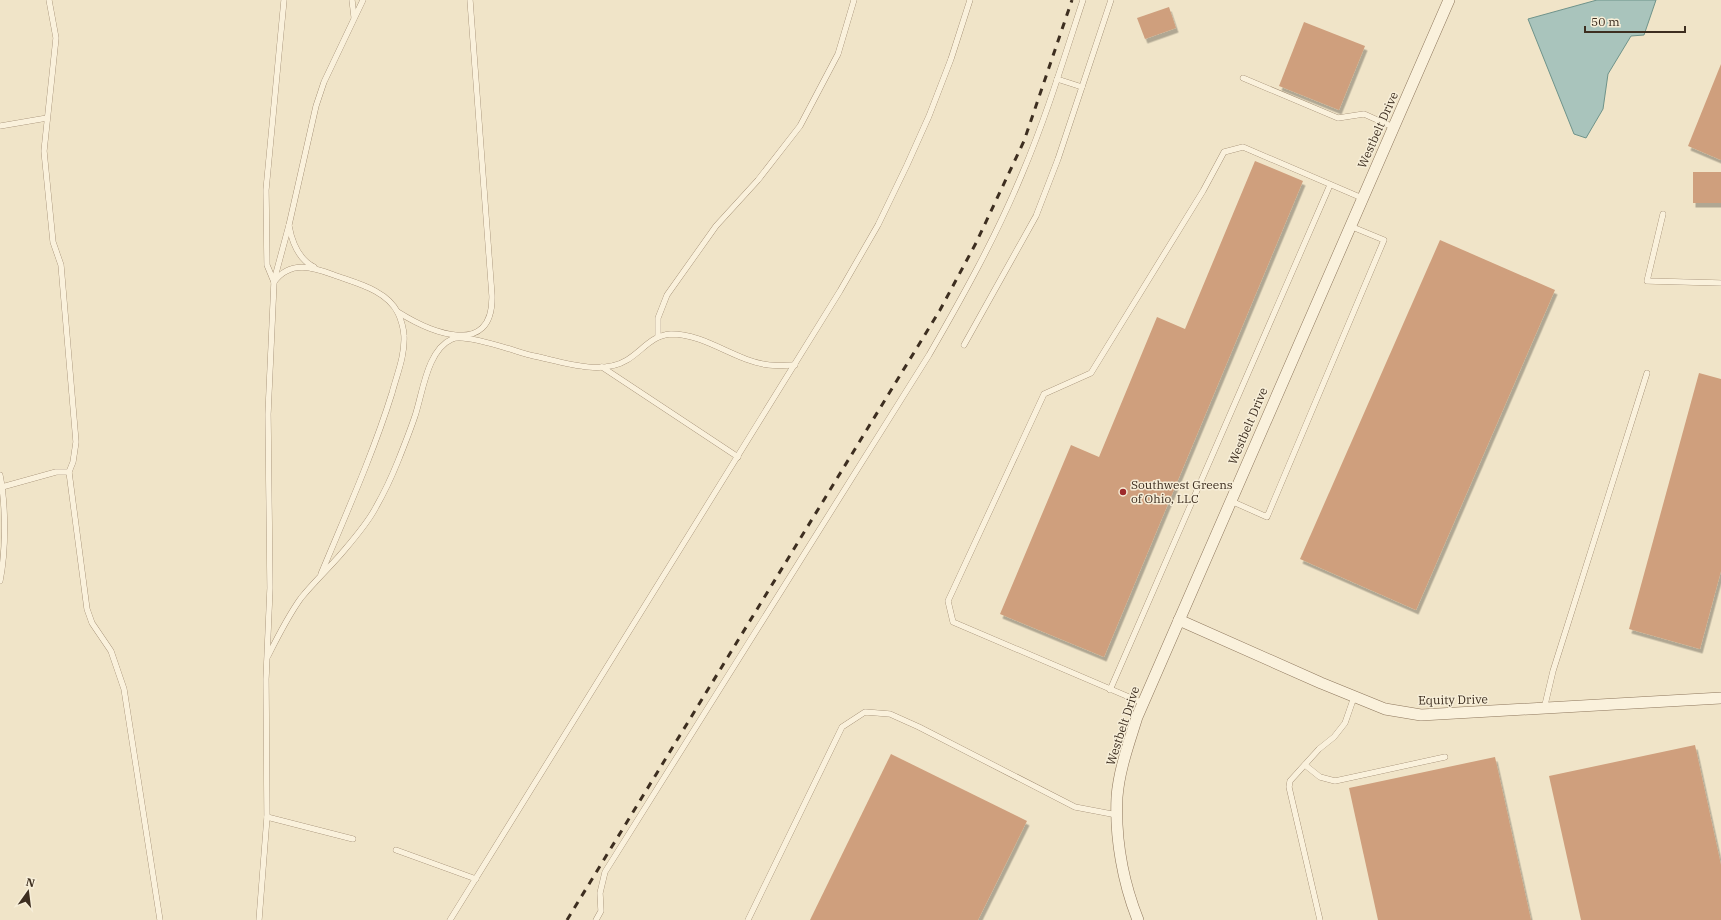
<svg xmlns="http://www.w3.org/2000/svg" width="1721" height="920" viewBox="0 0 1721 920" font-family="'IBM Plex Serif',serif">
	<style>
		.water { fill: #a9c4bc; stroke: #6f938a }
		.building { fill: #cf9f7d; filter: url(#shadow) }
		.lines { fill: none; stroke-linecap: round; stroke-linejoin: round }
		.lane-casing { stroke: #8d765c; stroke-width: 6 }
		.street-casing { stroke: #8d765c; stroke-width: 12 }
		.lane { stroke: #faf1dc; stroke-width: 5.5 }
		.street { stroke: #faf1dc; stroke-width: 11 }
		.rail { stroke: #3d2e20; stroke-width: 3; stroke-dasharray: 7 7; stroke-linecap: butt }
		.poi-dot { fill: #9e2a2b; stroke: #f7eed8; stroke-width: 1.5 }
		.labels { text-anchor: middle; stroke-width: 3; stroke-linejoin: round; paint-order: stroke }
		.street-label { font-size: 12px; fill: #3d2e20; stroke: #f7eed8 }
		.poi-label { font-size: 12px; fill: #3d2e20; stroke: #f7eed8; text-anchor: start }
	</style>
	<defs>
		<filter id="shadow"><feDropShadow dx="2.5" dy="4.5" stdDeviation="0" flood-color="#0004"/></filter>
	</defs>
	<rect width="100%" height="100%" fill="#f0e4c8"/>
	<polygon class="water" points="1597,0 1656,0 1644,35 1631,36 1608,74 1603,109 1586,138 1574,134 1528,19"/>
	<g class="building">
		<polygon points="1169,7 1176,28 1145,39 1137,18"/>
		<polygon points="1304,22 1365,46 1339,110 1279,86"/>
		<polygon points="1721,64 1721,160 1688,146"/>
		<polygon points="1255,161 1303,181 1104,657 1000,614 1071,445 1099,457 1157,317 1185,329"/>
		<rect x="1693" y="172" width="28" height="31"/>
		<polygon points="1440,240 1555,290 1416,610 1300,559"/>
		<polygon points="1699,373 1721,379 1721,571 1700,649 1629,629"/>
		<polygon points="1695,745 1721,865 1721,920 1581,920 1549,776"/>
		<polygon points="891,754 1027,821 978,920 810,920"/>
		<polygon points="1495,757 1531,920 1378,920 1349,788"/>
	</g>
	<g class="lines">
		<g class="lane-casing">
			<g id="lane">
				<polyline points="352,0 354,17"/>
				<polyline points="1243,78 1338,118 1364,114 1393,127"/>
				<polyline points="1057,79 1082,87"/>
				<polyline points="0,126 47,118"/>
				<polyline points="1663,214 1647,281 1721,283"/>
				<path d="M289 226C292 242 298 259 314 267"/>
				<polyline points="275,277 289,225 316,106 324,82 363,0"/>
				<path d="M274 282C290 260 313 267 334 275 356 283 387 290 398 313 401 319 404 330 404 336 405 356 397 374 392 393 373 454 346 514 321 574"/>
				<path d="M398 312C430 332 493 359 492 296L470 0"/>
				<polyline points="658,337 658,318 667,295 716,226 758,180 800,126 838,54 854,0"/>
				<polyline points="964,345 1036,216 1058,159 1111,0"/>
				<polyline points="602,367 738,457"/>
				<polyline points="69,472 87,609 92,623 111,651 124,689 160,920"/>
				<path d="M0 475C6 505 6 551 0 581"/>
				<polyline points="2,487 56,472 69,472 73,462 76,442 61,265 53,242 44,151 56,38 49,0"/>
				<polyline points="1231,501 1267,517 1384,240 1350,226"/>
				<path d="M268 656C278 636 288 616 301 598 313 583 328 569 341 554 352 541 368 523 376 507 384 493 392 476 398 461 404 446 410 431 415 416 423 392 427 350 452 339 465 333 517 352 534 356 562 362 601 376 627 360 642 351 652 335 671 334 706 334 735 361 769 365 777 366 787 365 795 365"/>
				<polyline points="1110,690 1330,185"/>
				<polyline points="1143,703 953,622 948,601 1044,394 1091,373 1203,191 1224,152 1243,147 1362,198"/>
				<polyline points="1544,709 1553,671 1647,373"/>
				<polyline points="1305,765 1320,777 1335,781 1445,757"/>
				<polyline points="267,817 353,839"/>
				<polyline points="396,850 476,879"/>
				<polyline points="259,920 267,817 266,679 270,588 268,414 274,282 267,265 266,190 284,0"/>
				<polyline points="450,920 840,291 878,225 907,165 929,116 951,59 970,0"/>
				<path d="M596 920 601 911 600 893 605 872 929 355C963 296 996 237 1022 174 1046 118 1064 58 1083 0"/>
				<polyline points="748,920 842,727 865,712 890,714 919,727 1075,807 1117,815"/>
				<polyline points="1320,920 1289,787 1290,781 1319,749 1334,737 1345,723 1354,697"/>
			</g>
		</g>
		<g class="street-casing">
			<g id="street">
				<polyline points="1179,620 1321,683 1385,709 1421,715 1721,698"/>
				<path d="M1138 920C1123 882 1115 838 1117 797 1119 770 1129 743 1137 717L1449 0"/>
			</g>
		</g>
		<use href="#lane" class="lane"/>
		<use href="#street" class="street"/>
		<polyline class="rail" points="567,920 940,310 976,243 1024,141 1072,0"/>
	</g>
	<circle class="poi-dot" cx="1123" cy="492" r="4"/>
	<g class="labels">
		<g class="street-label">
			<text transform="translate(1378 130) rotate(-66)" y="4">Westbelt Drive</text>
			<text transform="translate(1248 426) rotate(-67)" y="4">Westbelt Drive</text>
			<text transform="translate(1453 700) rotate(-1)" y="4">Equity Drive</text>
			<text transform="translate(1123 726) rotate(-72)" y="4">Westbelt Drive</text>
		</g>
		<g class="poi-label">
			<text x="1131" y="489">Southwest Greens<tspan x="1131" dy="14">of Ohio, LLC</tspan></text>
		</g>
	</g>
	<g transform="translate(28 892) rotate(14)" stroke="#f7eed8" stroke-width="3" paint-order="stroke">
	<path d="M0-3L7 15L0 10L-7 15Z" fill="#3d2e20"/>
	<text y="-6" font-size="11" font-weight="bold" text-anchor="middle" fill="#3d2e20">N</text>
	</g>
	<path d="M1585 26v6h100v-6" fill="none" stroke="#3d2e20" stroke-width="2"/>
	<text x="1591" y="26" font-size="12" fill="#3d2e20" stroke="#f7eed8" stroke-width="3" paint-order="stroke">50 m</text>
</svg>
